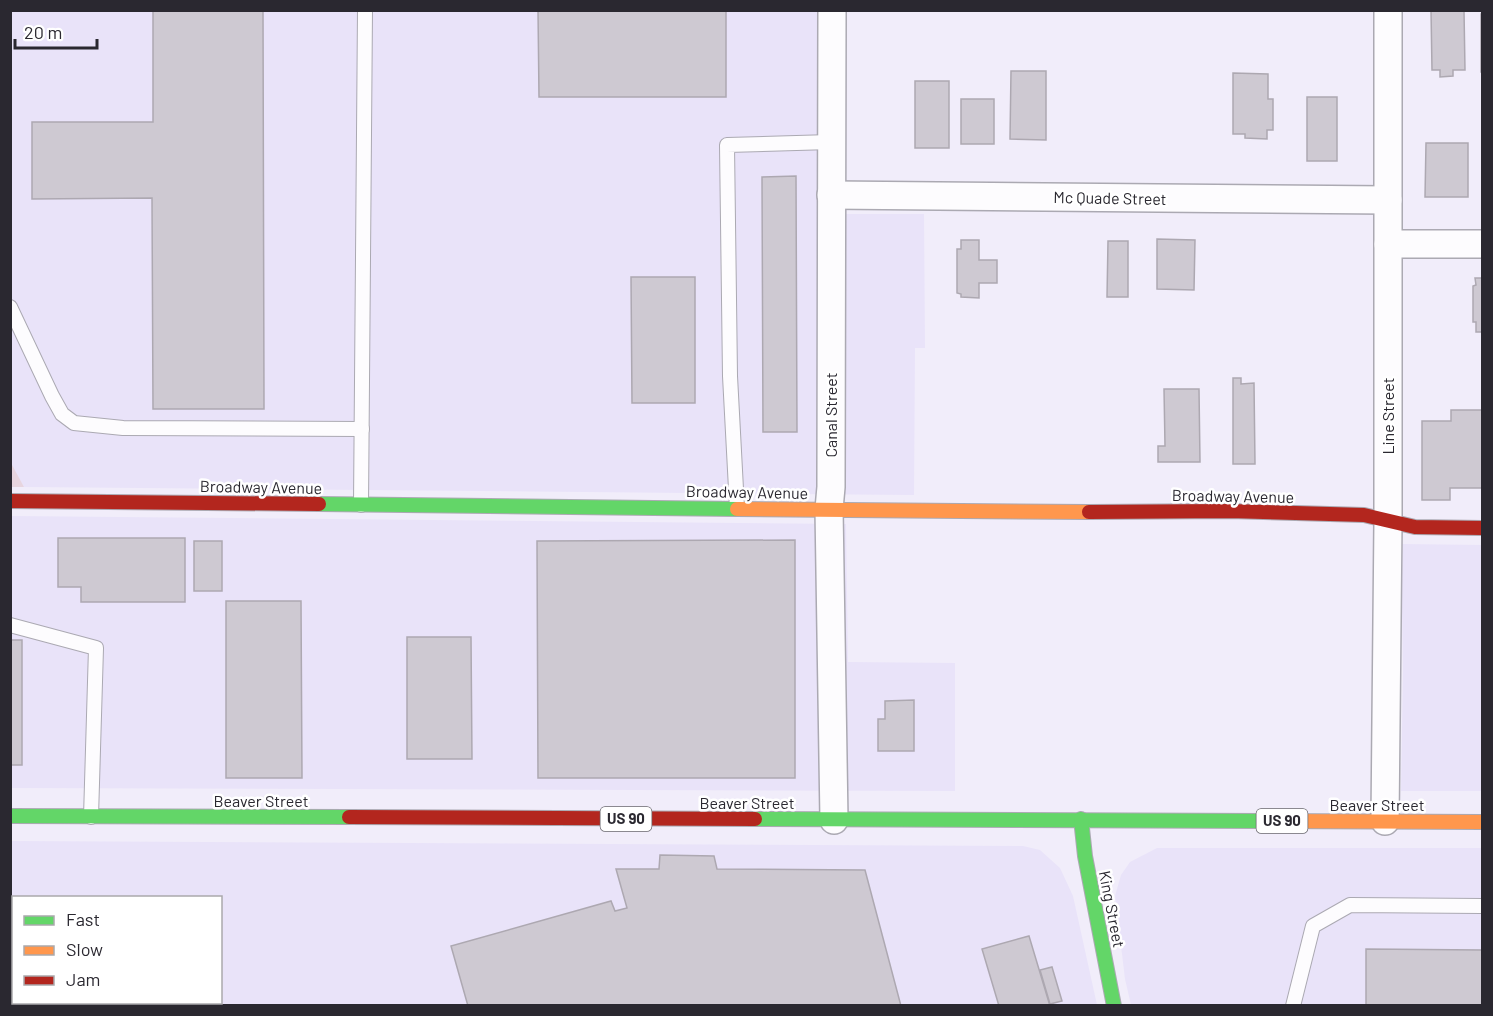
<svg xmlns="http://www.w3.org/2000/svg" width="1493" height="1016" viewBox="0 0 1493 1016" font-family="Barlow,sans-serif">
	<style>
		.built { fill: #e9e3f9; fill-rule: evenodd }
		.green { fill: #e7d5df }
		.building { fill: #cec9d2; stroke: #ada8b1; stroke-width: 1.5 }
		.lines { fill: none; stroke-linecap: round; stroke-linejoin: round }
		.lane-casing { stroke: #aba9b2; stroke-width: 16 }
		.street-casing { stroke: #aba9b2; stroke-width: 30 }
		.fast-casing { stroke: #aba9b2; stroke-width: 16 }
		.slow-casing { stroke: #aba9b2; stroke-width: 16 }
		.jam-casing { stroke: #aba9b2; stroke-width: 16 }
		.lane { stroke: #fdfcfe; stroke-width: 14 }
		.street { stroke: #fdfcfe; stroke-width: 27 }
		.fast { stroke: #63d668; stroke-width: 14 }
		.slow { stroke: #ff974d; stroke-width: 14 }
		.jam { stroke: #b3261e; stroke-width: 14 }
		.labels { text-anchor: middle; stroke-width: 5; stroke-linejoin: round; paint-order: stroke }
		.shield { fill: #fff; stroke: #6a686e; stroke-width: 1.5 }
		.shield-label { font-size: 15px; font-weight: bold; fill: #2a2830 }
		.street-label { font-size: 16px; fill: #2a2830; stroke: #fff }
	</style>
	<rect width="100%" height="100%" fill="#f1edfa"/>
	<g class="built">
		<polygon points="10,11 819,11 818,214 924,214 925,348 915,348 914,495 24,487 10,463"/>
		<polygon points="11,516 846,524 848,662 955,663 955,791 11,788"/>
		<polygon points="1401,544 1482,545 1482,791 1401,791 1403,672"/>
		<path d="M11 841 1023 846 1040 850 1060 868 1073 896 1097 1005 11 1006ZM14 898H220V1002H14Z"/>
		<polygon points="1157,848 1482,848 1482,1005 1131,1005 1125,979 1115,896 1121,875 1130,862"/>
	</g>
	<polygon class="green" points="11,463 24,487 11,487"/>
	<g class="building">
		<polygon points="153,10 263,10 264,409 153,409 152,198 32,199 32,122 153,122"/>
		<polygon points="538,10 726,10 726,97 539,97"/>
		<polygon points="1431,10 1464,10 1465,70 1453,70 1453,76 1440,77 1440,70 1432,70"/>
		<rect x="1481" y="14" width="1" height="58"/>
		<polygon points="1011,71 1046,71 1046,140 1010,139"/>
		<polygon points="1233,73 1268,74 1268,99 1273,99 1273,130 1267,130 1267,139 1245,138 1245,134 1233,134"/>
		<rect x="915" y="81" width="34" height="67"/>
		<rect x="1307" y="97" width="30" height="64"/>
		<rect x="961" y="99" width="33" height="45"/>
		<polygon points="1426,143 1468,143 1468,197 1425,197"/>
		<polygon points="796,176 797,432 763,432 762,177"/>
		<polygon points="1157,239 1195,240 1194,290 1157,289"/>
		<polygon points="961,240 979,240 979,260 997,260 997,283 979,283 979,298 961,297 961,294 957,293 957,249 961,249"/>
		<polygon points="1108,241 1128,241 1128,297 1107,297"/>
		<polygon points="631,277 695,277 695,403 632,403"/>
		<polygon points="1475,278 1482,278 1482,332 1476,332 1476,322 1473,322 1473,286 1476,285"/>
		<polygon points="1233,378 1241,378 1241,384 1254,383 1255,464 1233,464"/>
		<polygon points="1164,389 1199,389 1200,462 1158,462 1158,446 1165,446"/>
		<polygon points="1451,410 1482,410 1482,488 1450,488 1450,500 1422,500 1422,421 1451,421"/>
		<polygon points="58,538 185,538 185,602 81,602 81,587 58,587"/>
		<polygon points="795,540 795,778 538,778 537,541"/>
		<rect x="194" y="541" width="28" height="50"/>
		<polygon points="226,601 301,601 302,778 226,778"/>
		<polygon points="407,637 471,637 472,759 407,759"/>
		<rect x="10" y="640" width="12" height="125"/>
		<polygon points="914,700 914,751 878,751 878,719 885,719 885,701"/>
		<polygon points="660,855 714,856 717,869 865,870 901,1006 468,1006 451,946 611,901 615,911 627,908 616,869 659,869"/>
		<polygon points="1029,936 1050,1006 999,1006 982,949"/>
		<polygon points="1366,949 1482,950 1482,1006 1366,1006"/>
		<polygon points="1052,967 1062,1001 1050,1004 1040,970"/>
		<polygon points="13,1001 14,1002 166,1002 166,1006 13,1006"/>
	</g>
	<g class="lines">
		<g class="lane-casing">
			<g id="lane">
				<polyline points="10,307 52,396 62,414 74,423 123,428 362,429"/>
				<polyline points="361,505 365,10"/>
				<polyline points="737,508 730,376 727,145 831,142"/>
				<polyline points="10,625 96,648 91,817"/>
				<polyline points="1293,1006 1313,926 1350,905 1482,906"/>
			</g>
		</g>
		<g class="street-casing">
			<g id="street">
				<polyline points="832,10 831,487 829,509 834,820"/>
				<polyline points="831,195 1388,200"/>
				<polyline points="1388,244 1482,244"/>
				<polyline points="1385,821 1388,521 1388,10"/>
			</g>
		</g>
		<g class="fast-casing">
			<g id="fast">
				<polyline points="319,504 737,509"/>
				<polyline points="10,816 349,817"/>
				<polyline points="755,819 1263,821"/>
				<polyline points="1081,819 1085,856 1114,1006"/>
			</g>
		</g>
		<g class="slow-casing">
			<g id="slow">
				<polyline points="737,509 1089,512"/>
				<polyline points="1263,821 1482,822"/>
			</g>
		</g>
		<g class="jam-casing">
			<g id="jam">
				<polyline points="10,501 319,504"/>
				<polyline points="1089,512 1230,511 1364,515 1415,527 1482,528"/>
				<polyline points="349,817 755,819"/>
			</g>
		</g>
		<use href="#lane" class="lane"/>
		<use href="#street" class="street"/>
		<use href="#fast" class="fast"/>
		<use href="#slow" class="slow"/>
		<use href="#jam" class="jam"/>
	</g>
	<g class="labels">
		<g class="shield">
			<rect x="600.5" y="807" width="51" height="24" rx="4.5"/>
			<rect x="1256.5" y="809" width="51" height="24" rx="4.5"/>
		</g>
		<g class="shield-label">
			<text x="626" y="824">US 90</text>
			<text x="1282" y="826">US 90</text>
		</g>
		<g class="street-label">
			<text transform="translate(1110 198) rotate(1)" y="6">Mc Quade Street</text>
			<text transform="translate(831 415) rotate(-90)" y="6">Canal Street</text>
			<text transform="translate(1388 416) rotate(-90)" y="6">Line Street</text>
			<text transform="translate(261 487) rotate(1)" y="6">Broadway Avenue</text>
			<text transform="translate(747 492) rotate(1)" y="6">Broadway Avenue</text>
			<text transform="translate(1233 496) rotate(1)" y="6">Broadway Avenue</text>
			<text x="261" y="807">Beaver Street</text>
			<text x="747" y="809">Beaver Street</text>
			<text x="1377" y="811">Beaver Street</text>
			<text transform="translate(1112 909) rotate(79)" y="6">King Street</text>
		</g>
	</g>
	<rect width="1493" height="1016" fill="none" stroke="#2a2830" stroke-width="24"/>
	<rect x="12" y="896" width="210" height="108" fill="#ffffff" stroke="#aaa9ac" stroke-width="1.5"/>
	<rect x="24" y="916" width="30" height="9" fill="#63d668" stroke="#aaa9ac" stroke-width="1.5"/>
	<text x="66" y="926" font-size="18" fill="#2a2830">Fast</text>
	<rect x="24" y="946" width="30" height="9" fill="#ff974d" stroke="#aaa9ac" stroke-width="1.5"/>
	<text x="66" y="956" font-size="18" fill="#2a2830">Slow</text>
	<rect x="24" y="976" width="30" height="9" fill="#b3261e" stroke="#aaa9ac" stroke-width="1.5"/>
	<text x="66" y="986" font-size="18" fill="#2a2830">Jam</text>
	<path d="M15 39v9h82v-9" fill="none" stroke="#2a2830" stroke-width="3"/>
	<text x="24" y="39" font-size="18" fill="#2a2830" stroke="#ffffff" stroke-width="4.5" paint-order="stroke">20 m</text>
</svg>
